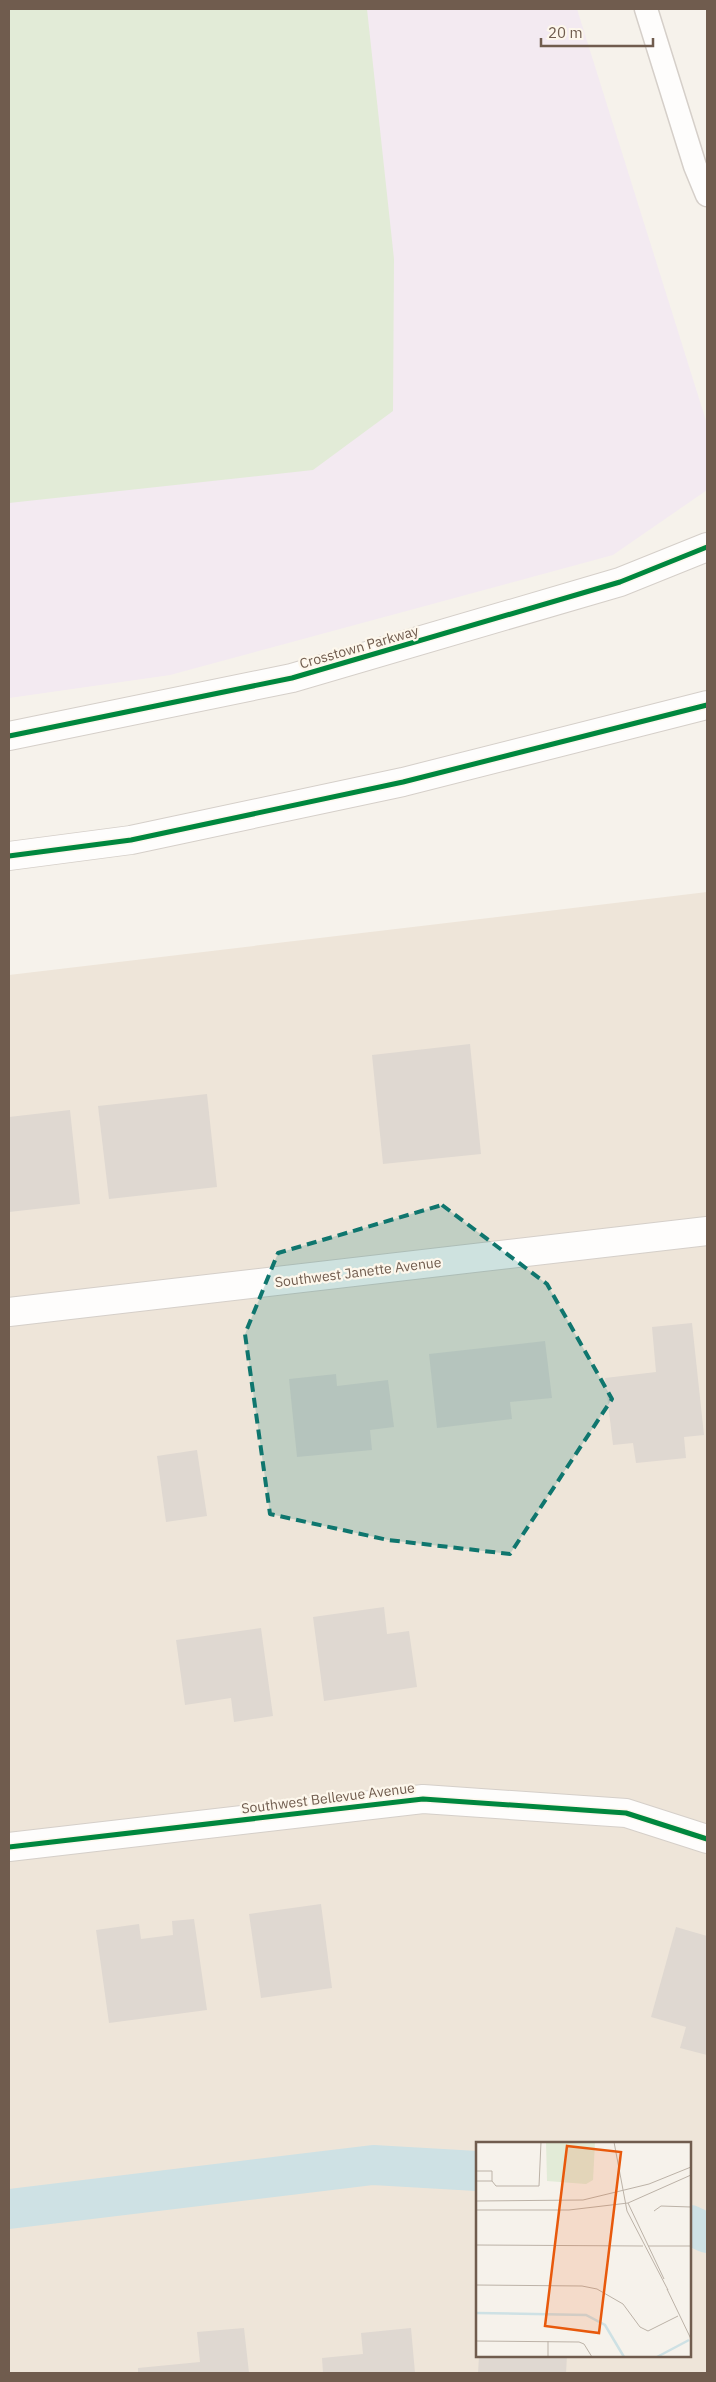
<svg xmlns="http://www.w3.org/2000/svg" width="716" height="2382" viewBox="0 0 716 2382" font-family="'IBM Plex Sans',sans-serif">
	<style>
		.residential { fill: #eee5d9; fill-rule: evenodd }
		.education { fill: #f3eaf1 }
		.green { fill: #e2ebd7 }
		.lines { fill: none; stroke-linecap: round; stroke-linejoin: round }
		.canal { stroke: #cee1e4; stroke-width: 40 }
		.building { fill: #dfd8d1 }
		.service-casing { stroke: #d5cfc9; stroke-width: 25 }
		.minor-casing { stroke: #d5cfc9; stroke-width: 30 }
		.secondary-casing { stroke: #d5cfc9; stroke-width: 30 }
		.service { stroke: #fefdfc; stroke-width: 22 }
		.minor { stroke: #fefdfc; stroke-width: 28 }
		.secondary { stroke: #fefdfc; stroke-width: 28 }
		.cycleway-casing { stroke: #fdf7ec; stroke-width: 8 }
		.cycleway { stroke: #00873e; stroke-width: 5 }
		.marked { fill: #0f766e; fill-opacity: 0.2; stroke: #0f766e; stroke-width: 4; stroke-dasharray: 10 6; stroke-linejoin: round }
		.labels { text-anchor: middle; stroke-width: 4.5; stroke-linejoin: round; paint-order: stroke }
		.street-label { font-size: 14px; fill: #705c4e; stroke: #fdf7ec }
		.inset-river { fill: none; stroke: #cee1e4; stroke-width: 2.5 }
		.inset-road { fill: none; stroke: #bcb2a7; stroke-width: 1 }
		.view { fill: #e8590c; fill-opacity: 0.15; stroke: #e8590c; stroke-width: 2.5 }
		.inset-edge { fill: none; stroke: #705c4e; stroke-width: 2.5 }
	</style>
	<rect width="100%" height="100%" fill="#f6f2eb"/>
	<path class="residential" d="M707 892V2373H9V975ZM477 2143H690V2356H477Z"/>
	<polygon class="education" points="9,9 577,9 707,424 707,490 613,555 170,675 9,698"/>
	<polygon class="green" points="9,9 367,9 394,259 393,411 313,470 9,503"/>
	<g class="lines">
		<g class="canal">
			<polyline points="9,2209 373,2165 477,2171"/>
			<polyline points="690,2225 707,2233"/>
		</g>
	</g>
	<g class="building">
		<polygon points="470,1044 481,1154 383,1164 372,1055"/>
		<polygon points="207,1094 217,1187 109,1199 98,1106"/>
		<polygon points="70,1110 80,1204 9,1212 9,1117"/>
		<polygon points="692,1323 704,1435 684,1437 686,1458 636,1463 633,1443 613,1445 605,1378 656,1372 652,1327"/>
		<polygon points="545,1341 552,1398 510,1402 512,1419 437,1428 429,1354"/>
		<polygon points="336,1374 337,1386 388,1380 394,1427 370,1430 372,1450 297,1457 289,1379"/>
		<polygon points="197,1450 207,1516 166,1522 157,1456"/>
		<polygon points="384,1607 387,1634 409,1631 417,1687 324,1701 313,1617"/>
		<polygon points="261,1628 273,1716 234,1722 231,1698 185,1705 176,1640"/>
		<polygon points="321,1904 332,1988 261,1998 249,1914"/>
		<polygon points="194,1919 207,2010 109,2023 96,1930 139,1924 141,1939 173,1935 172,1921"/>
		<polygon points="676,1927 707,1936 707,2055 680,2048 686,2027 651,2017"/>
		<polygon points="244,2328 249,2373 138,2373 138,2368 200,2362 197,2332"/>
		<polygon points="411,2328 415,2373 323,2373 322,2358 363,2354 361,2333"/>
		<polygon points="479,2356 567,2356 566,2373 478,2373"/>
	</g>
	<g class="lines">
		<g class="service-casing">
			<polyline id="service" points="646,9 695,166 707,195"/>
		</g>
		<g class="minor-casing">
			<g id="minor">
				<polyline points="9,1312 707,1231"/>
				<polyline points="9,1847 423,1799 626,1813 707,1839"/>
			</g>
		</g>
		<g class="secondary-casing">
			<g id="secondary">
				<polyline points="9,736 292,678 620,582 707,547"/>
				<polyline points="9,856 131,840 403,782 707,705"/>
			</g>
		</g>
		<use href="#service" class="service"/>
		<use href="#minor" class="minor"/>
		<use href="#secondary" class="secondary"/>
		<g class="cycleway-casing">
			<g id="cycleway">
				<polyline points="9,736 292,678 620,582 707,547"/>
				<polyline points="9,856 131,840 403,782 707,705"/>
				<polyline points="9,1847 423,1799 626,1813 707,1839"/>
			</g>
		</g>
		<use href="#cycleway" class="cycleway"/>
	</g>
	<path class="marked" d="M442 1205 547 1284 612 1399 510 1554 388 1540 270 1514 245 1334 278 1253Z"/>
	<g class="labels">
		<g class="street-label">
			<text transform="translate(359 647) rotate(-16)" y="5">Crosstown Parkway</text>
			<text transform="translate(358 1272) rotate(-7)" y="5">Southwest Janette Avenue</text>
			<text transform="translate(328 1798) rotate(-7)" y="5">Southwest Bellevue Avenue</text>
		</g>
	</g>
	<g transform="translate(476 2142)">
		<rect width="215" height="215" fill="#f6f2eb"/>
		<path d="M70 0H119L117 38 110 42 71 39Z" fill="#e2ebd7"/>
		<path class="inset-river" d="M0 171 110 173 129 183 148 215M181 215 213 198"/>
		<path class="inset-road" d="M138 0 151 69 192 148M0 29H16V39M0 39H16L20 44H63L65 0M0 59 107 58 173 42 215 25M152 61 188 137M0 68H93L152 61 215 33M178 69 185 64 215 65M0 103 167 104M172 104H215M0 143 106 144 121 147 147 162 164 185 172 189 202 174M191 147 215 197M0 199 103 200 108 202 116 215M72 199V215"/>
		<path class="view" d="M91 4 145 10 123 191 69 184Z"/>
		<rect width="215" height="215" class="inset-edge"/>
	</g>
	<rect width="716" height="2382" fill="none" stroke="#705c4e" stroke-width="20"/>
	<path d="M541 38v8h112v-8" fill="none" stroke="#705c4e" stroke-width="2.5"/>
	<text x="548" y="38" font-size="15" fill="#705c4e" stroke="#fdf7ec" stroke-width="4" paint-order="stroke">20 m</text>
</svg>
